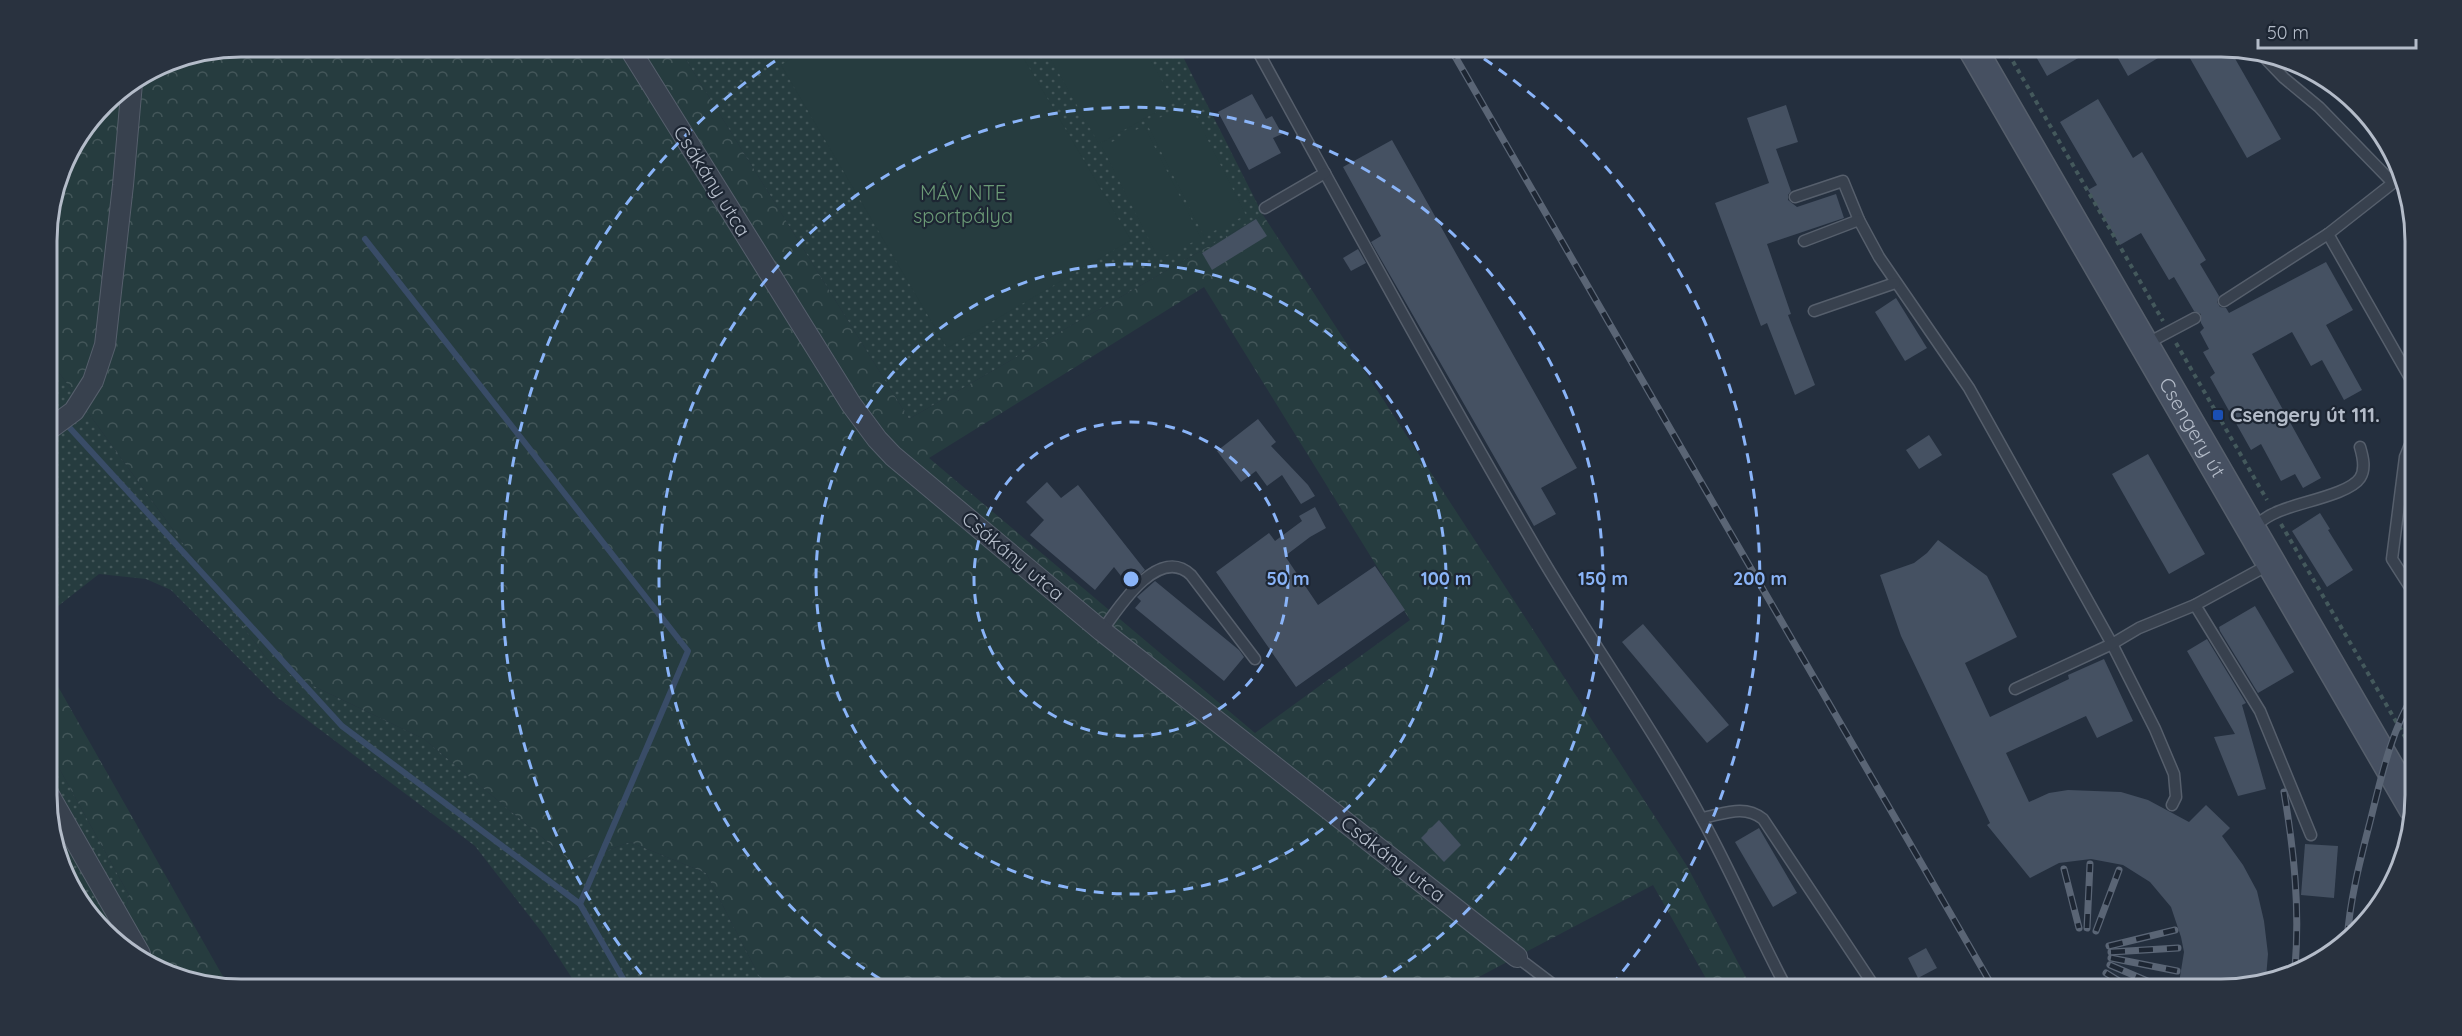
<svg xmlns="http://www.w3.org/2000/svg" width="2462" height="1036" viewBox="0 0 2462 1036" font-family="Quicksand,sans-serif">
	<style>
		.grass { fill: url(#grass-dots) }
		.forest { fill: url(#forest-crowns); fill-rule: evenodd }
		.pitch { fill: #263c3f }
		.lines { fill: none; stroke-linecap: round; stroke-linejoin: round }
		.stream { stroke: #394c67; stroke-width: 6 }
		.building { fill: #455162 }
		.lane-casing { stroke: #565f6c; stroke-width: 13 }
		.street-casing { stroke: #565f6c; stroke-width: 22 }
		.secondary-casing { stroke: #565f6c; stroke-width: 31 }
		.path { stroke: #44595c; stroke-width: 4; stroke-dasharray: 4.5 4.5; stroke-linecap: butt }
		.lane { stroke: #38414e; stroke-width: 10 }
		.street { stroke: #38414e; stroke-width: 20 }
		.secondary { stroke: #465061; stroke-width: 28 }
		.rail-casing { stroke: #5a6575; stroke-width: 7 }
		.rail { stroke: #1d2633; stroke-width: 4.5; stroke-dasharray: 14; stroke-linecap: butt }
		.ring { fill: none; stroke: #8ab4f8; stroke-width: 3; stroke-dasharray: 10 8 }
		.transit-dot { fill: #1a4fb4; stroke: #1d2633; stroke-width: 2 }
		.labels { text-anchor: middle; stroke-width: 4.5; stroke-linejoin: round; paint-order: stroke }
		.street-label { font-size: 20px; fill: #b4bcc9; stroke: #1d2633 }
		.park-label { font-size: 20px; fill: #6b9a76; stroke: #1d2633 }
		.poi-label { font-size: 20px; font-weight: bold; fill: #b4bcc9; stroke: #1d2633; text-anchor: start }
		.rim { fill: none; stroke: #b4bcc9; stroke-width: 3 }
		.centre { fill: #8ab4f8; stroke: #1d2633; stroke-width: 3 }
		.ring-label { font-size: 18px; text-anchor: middle; font-weight: bold; fill: #8ab4f8; stroke: #1d2633; stroke-width: 4.5; stroke-linejoin: round; paint-order: stroke }
	</style>
	<defs>
		<pattern id="grass-dots" width="8" height="8" patternUnits="userSpaceOnUse" patternTransform="scale(1.5)"><rect width="8" height="8" fill="#263c3f"/><path d="M2 2h.1M6 6h.1" fill="none" stroke="#435659" stroke-width="1.8" stroke-linecap="round"/></pattern>
		<pattern id="forest-crowns" width="20" height="18" patternUnits="userSpaceOnUse" patternTransform="scale(1.5)"><rect width="20" height="18" fill="#263c3f"/><path d="M2 6a3 3 0 1 1 6 0M12 15a3 3 0 1 1 6 0" fill="none" stroke="#435659"/></pattern>
	</defs>
	<rect width="100%" height="100%" fill="#242f3e"/>
	<g class="grass">
		<polygon points="678,47 1178,47 1263,215 909,419"/>
		<polygon points="47,356 272,666 424,739 573,863 630,842 706,873 766,989 579,989 544,935 475,846 278,698 171,590 146,579 99,574 48,614"/>
		<path d="M48 748 129 895 120 939C106 928 79 916 85 895L62 854 48 820Z"/>
	</g>
	<g class="forest">
		<path d="M241 47H678L909 419 1263 215 1687 866 1752 989H1712L1653 885 1456 989H766L706 873 630 842 573 863 424 739 272 666 47 356V228L66 156 113 95 167 61ZM1204 287 1410 620 1255 733 929 458Z"/>
		<polygon points="48,669 229,987 167,975 120,939 129,895 48,748"/>
	</g>
	<g class="pitch">
		<polygon points="812,47 1017,47 1131,240 947,348 781,65"/>
		<polygon points="1044,47 1143,47 1174,102 1099,144"/>
		<polygon points="1189,103 1246,215 1204,236 1147,124"/>
		<polygon points="1144,126 1201,238 1159,259 1102,147"/>
	</g>
	<g class="lines">
		<g class="stream">
			<polyline points="365,239 688,651 580,904"/>
			<polyline points="47,403 342,726 580,904 629,989"/>
		</g>
	</g>
	<g class="building">
		<polygon points="2030,46 2099,46 2047,76"/>
		<polygon points="2111,46 2178,46 2128,76"/>
		<polygon points="2183,46 2229,48 2281,139 2247,158"/>
		<polygon points="1252,94 1266,119 1272,116 1282,134 1273,138 1281,153 1249,170 1218,112"/>
		<polygon points="2098,99 2133,158 2142,152 2206,260 2200,264 2219,296 2217,302 2220,307 2226,308 2229,313 2326,262 2353,310 2326,325 2362,390 2344,400 2322,360 2311,366 2292,332 2252,354 2321,478 2303,488 2295,474 2281,481 2261,444 2251,450 2210,377 2215,373 2203,352 2209,349 2200,332 2204,328 2201,323 2201,314 2194,311 2174,277 2169,280 2141,233 2120,245 2088,190 2097,185 2060,122"/>
		<polygon points="1786,105 1798,142 1776,149 1791,191 1788,195 1788,200 1797,207 1836,194 1844,218 1767,244 1791,314 1788,315 1815,385 1795,395 1767,323 1761,326 1715,203 1769,183 1747,118"/>
		<polygon points="1392,140 1577,468 1541,488 1556,514 1534,526 1371,242 1381,236 1343,167"/>
		<polygon points="1256,219 1267,236 1212,270 1202,253"/>
		<polygon points="1358,249 1366,263 1351,271 1343,258"/>
		<polygon points="1896,298 1927,348 1905,361 1875,312"/>
		<polygon points="1258,419 1276,442 1271,446 1308,485 1315,496 1301,504 1282,475 1267,486 1256,471 1241,482 1217,451"/>
		<polygon points="1929,435 1942,455 1919,469 1906,450"/>
		<polygon points="2148,454 2205,554 2169,574 2112,474"/>
		<polygon points="1047,482 1061,498 1078,485 1145,570 1128,585 1114,567 1095,590 1030,535 1044,520 1026,502"/>
		<polygon points="1315,507 1326,528 1310,537 1285,556 1318,605 1375,566 1405,610 1296,687 1216,572 1269,533 1275,541 1302,521 1299,516"/>
		<polygon points="2320,513 2330,529 2328,530 2353,570 2327,587 2292,531"/>
		<polygon points="1938,540 1987,576 2017,637 1965,663 1990,717 2069,679 2068,675 2104,659 2133,721 2097,738 2086,716 2006,753 2029,802 2049,793 2068,790 2121,792 2148,800 2189,822 2206,805 2230,828 2222,836 2243,865 2257,891 2264,921 2268,954 2266,978 2233,989 2178,989 2184,952 2181,937 2171,907 2150,882 2123,865 2091,859 2059,863 2030,878 1987,825 1990,823 1901,636 1880,575 1914,563 1927,553"/>
		<polygon points="1155,581 1239,650 1244,657 1224,681 1135,608 1141,601 1137,597"/>
		<polygon points="2255,606 2294,672 2258,693 2220,631 2219,627"/>
		<polygon points="1643,624 1729,725 1707,743 1622,642"/>
		<polygon points="2207,639 2246,703 2242,705 2266,789 2238,796 2214,737 2235,734 2187,651"/>
		<polygon points="1439,820 1461,845 1444,862 1421,838"/>
		<polygon points="1759,828 1797,893 1773,907 1735,842"/>
		<polygon points="2305,844 2338,846 2334,898 2301,895"/>
		<polygon points="1926,948 1937,968 1918,978 1908,958"/>
	</g>
	<g class="lines">
		<g class="lane-casing">
			<g id="lane">
				<path d="M1255 46C1348 215 1440 384 1537 550 1590 641 1652 726 1702 819 1733 875 1757 933 1787 989"/>
				<polyline points="2261,54 2284,78 2319,107 2392,182"/>
				<polyline points="1795,197 1843,181 1859,220 1879,257 1969,388 2112,644 2155,729 2174,774 2176,797 2172,805"/>
				<polyline points="1265,208 1325,173"/>
				<polyline points="2328,234 2414,385"/>
				<polyline points="1804,241 1859,220"/>
				<polyline points="2224,301 2328,234 2398,179"/>
				<polyline points="1814,311 1895,283"/>
				<polyline points="2144,345 2195,318"/>
				<polyline points="2414,435 2405,457 2392,559 2415,595"/>
				<path d="M2252 528C2259 523 2267 516 2275 513 2294 503 2349 495 2360 478 2366 469 2363 457 2360 447"/>
				<polyline points="2195,605 2260,711 2311,835"/>
				<path d="M1102 631C1118 608 1159 544 1191 575L1255 659"/>
				<polyline points="2015,689 2112,644 2139,628 2195,605 2270,564"/>
				<path d="M1702 818C1724 814 1744 804 1763 819L1876 989"/>
				<polyline points="1517,957 1559,989"/>
			</g>
		</g>
		<g class="street-casing">
			<g id="street">
				<polyline points="628,46 851,404 877,439 893,456 1102,631 1517,957"/>
				<polyline points="47,431 74,411 93,381 105,345 123,185 132,83"/>
				<polyline points="48,793 140,954"/>
			</g>
		</g>
		<g class="secondary-casing">
			<g id="secondary">
				<path id="s1" d="M1971 46 2413 808"/>
			</g>
		</g>
		<g class="path">
			<polyline points="2004,46 2163,321"/>
			<polyline points="2176,343 2267,500"/>
			<polyline points="2281,524 2415,754"/>
		</g>
		<use href="#lane" class="lane"/>
		<use href="#street" class="street"/>
		<use href="#secondary" class="secondary"/>
		<g class="rail-casing">
			<g id="rail">
				<polyline points="1449,46 1994,989"/>
				<path d="M2284 792C2294 851 2300 908 2295 968"/>
				<polyline points="2064,869 2079,928"/>
				<polyline points="2087,928 2090,864"/>
				<polyline points="2096,931 2119,870"/>
				<path d="M2347 940C2350 899 2360 861 2370 822 2381 778 2391 731 2415 692"/>
				<polyline points="2109,946 2175,930"/>
				<polyline points="2111,952 2178,948"/>
				<polyline points="2111,958 2177,971"/>
				<polyline points="2110,965 2166,989"/>
				<polyline points="2106,973 2132,989"/>
			</g>
		</g>
		<use href="#rail" class="rail"/>
	</g>
	<g class="ring">
		<circle cx="1131" cy="579" r="157"/>
		<circle cx="1131" cy="579" r="315"/>
		<path d="M895 988A472 472 0 1 1 1367 988"/>
		<path d="M653 988A629 629 0 0 1 793 49M1469 49A629 629 0 0 1 1609 988"/>
	</g>
	<rect class="transit-dot" x="2212" y="409" width="12" height="12" rx="3"/>
	<g class="labels">
		<g class="street-label">
			<text transform="translate(712 181) rotate(58)" y="7">Csákány utca</text>
			<text dy="7" stroke="none"><textPath href="#s1" startOffset="441">Csengery út</textPath></text>
			<text transform="translate(1013 556) rotate(40)" y="7">Csákány utca</text>
			<text transform="translate(1393 859) rotate(38)" y="7">Csákány utca</text>
		</g>
		<g class="park-label">
			<text x="963" y="200">MÁV NTE<tspan x="963" dy="23">sportpálya</tspan></text>
		</g>
		<g class="poi-label">
			<text x="2230" y="422">Csengery út 111.</text>
		</g>
	</g>
	<path d="M0 0H2462V1036H0ZM241 57H2221A184 184 0 0 1 2405 241V795A184 184 0 0 1 2221 979H241A184 184 0 0 1 57 795V241A184 184 0 0 1 241 57Z" fill="#29323f" fill-rule="evenodd"/>
	<path class="rim" d="M241 57H2221A184 184 0 0 1 2405 241V795A184 184 0 0 1 2221 979H241A184 184 0 0 1 57 795V241A184 184 0 0 1 241 57Z"/>
	<circle cx="1131" cy="579" r="9" class="centre"/>
	<g class="ring-label">
		<text x="1288" y="585">50 m</text>
		<text x="1446" y="585">100 m</text>
		<text x="1603" y="585">150 m</text>
		<text x="1760" y="585">200 m</text>
	</g>
	<path d="M2258 39v9h158v-9" fill="none" stroke="#b4bcc9" stroke-width="3"/>
	<text x="2267" y="39" font-size="18" fill="#b4bcc9" stroke="#1d2633" stroke-width="4.5" paint-order="stroke">50 m</text>
</svg>
